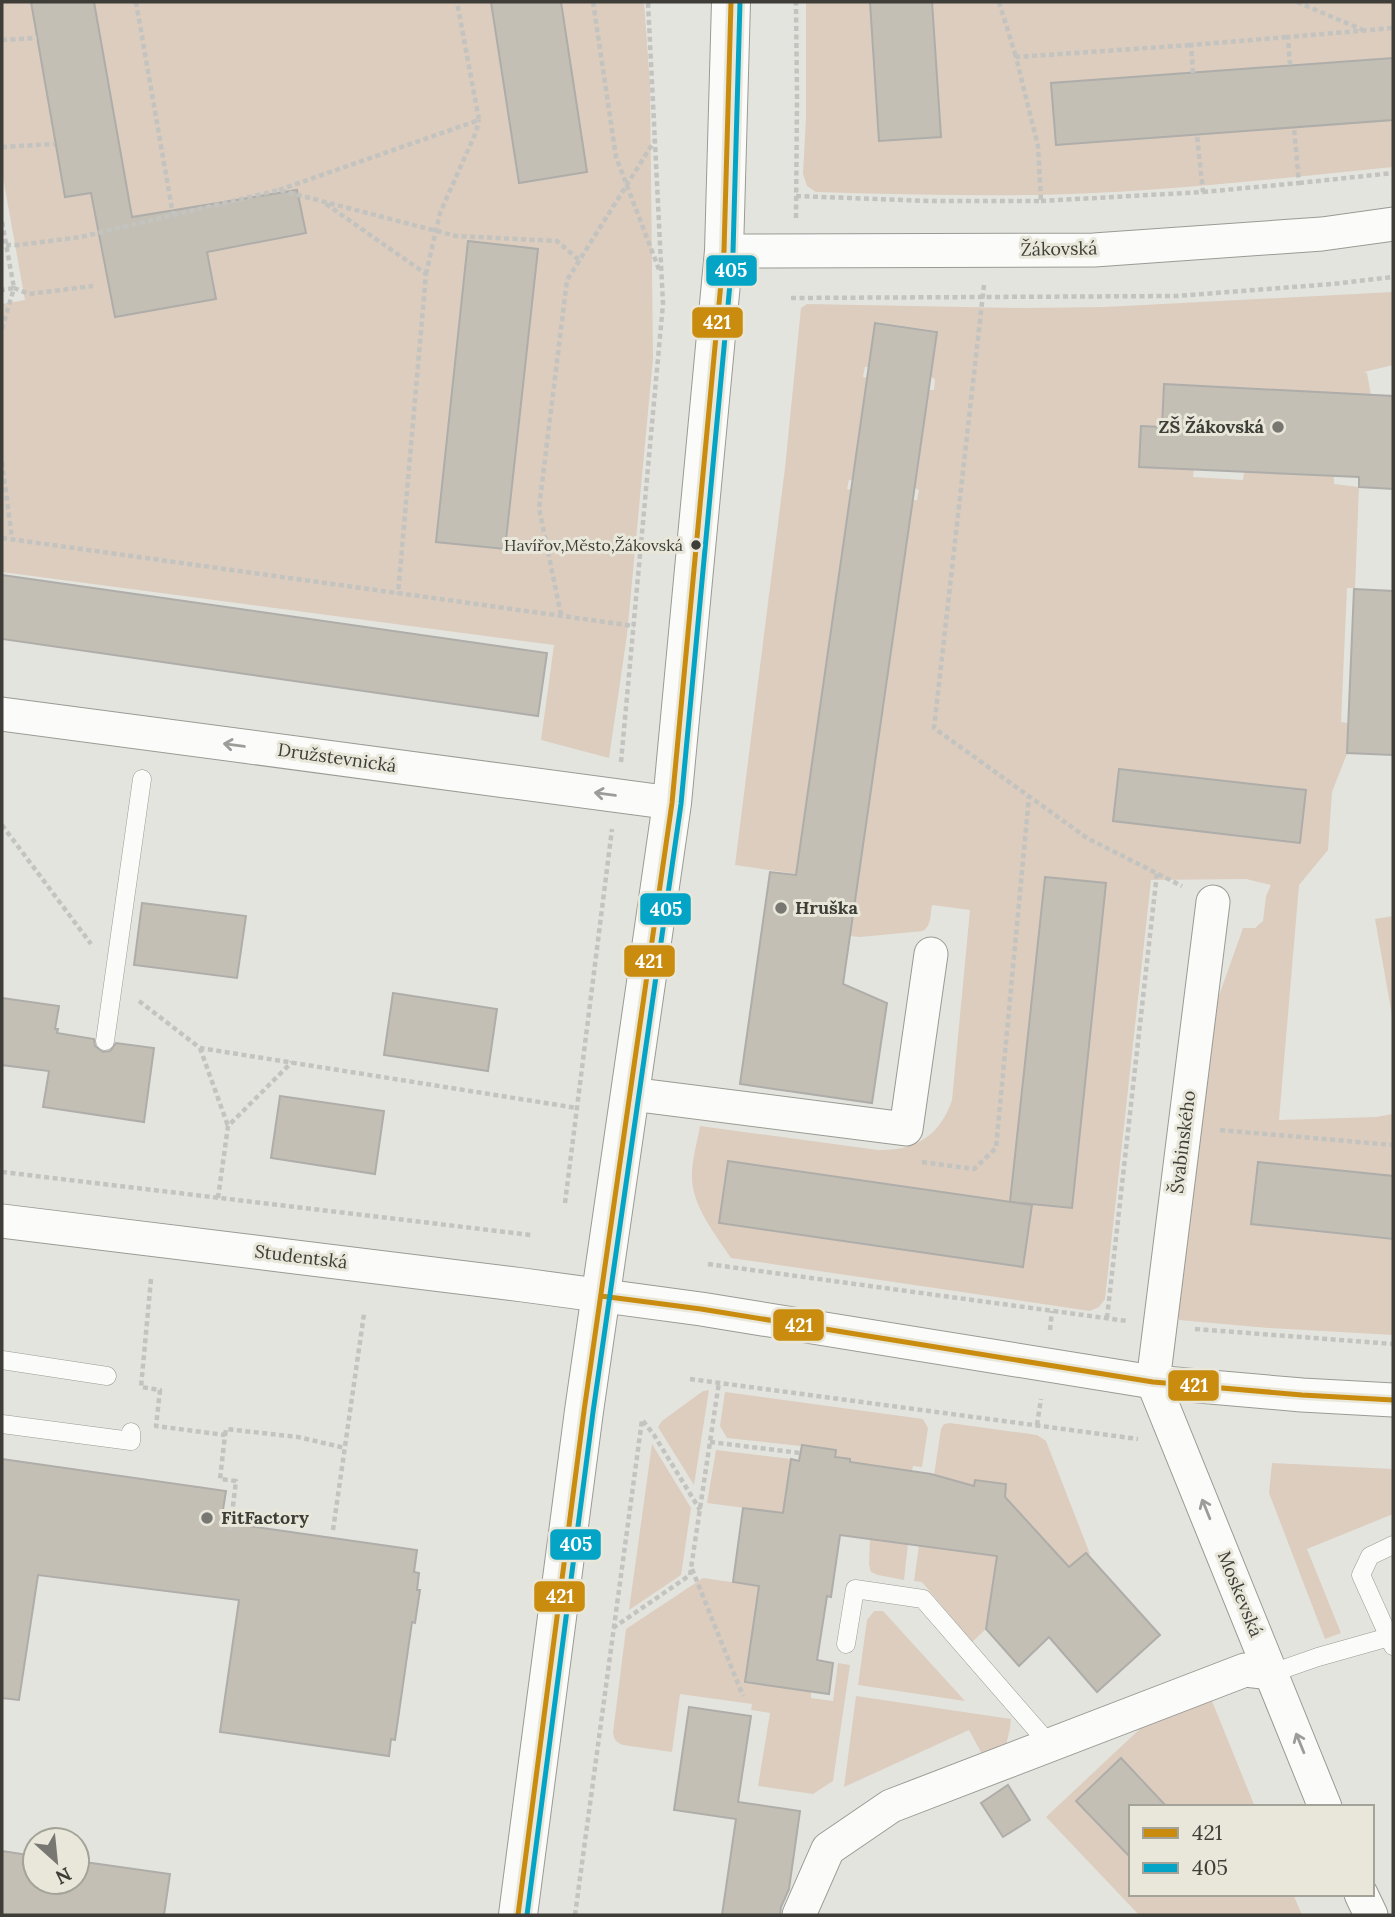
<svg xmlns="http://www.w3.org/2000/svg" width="1395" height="1917" viewBox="0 0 1395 1917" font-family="Lora,serif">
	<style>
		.green { fill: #dccdbf }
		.building { fill: #c4bfb5; stroke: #aeada9; stroke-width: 2 }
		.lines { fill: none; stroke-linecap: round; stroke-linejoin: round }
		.lane-casing { stroke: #9a9a95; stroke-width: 19 }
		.street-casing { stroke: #9a9a95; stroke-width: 35 }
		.secondary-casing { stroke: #9a9a95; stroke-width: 40 }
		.path { stroke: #c3c3c0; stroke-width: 4.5; stroke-dasharray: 5 3.5; stroke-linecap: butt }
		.lane { stroke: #fbfbfa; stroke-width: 18 }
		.street { stroke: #fbfbfa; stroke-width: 33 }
		.secondary { stroke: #fbfbfa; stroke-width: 38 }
		.bus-1-casing { stroke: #e8e7da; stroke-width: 10 }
		.bus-2-casing { stroke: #e8e7da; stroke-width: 10 }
		.bus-1 { stroke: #c98c0e; stroke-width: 5 }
		.bus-2 { stroke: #03a4c6; stroke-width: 5 }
		.oneway { stroke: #9c9c99 }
		.poi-dot { fill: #787772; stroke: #e8e7da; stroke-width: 2.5 }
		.bus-dot { fill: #3e3d38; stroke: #e8e7da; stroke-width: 2.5 }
		.labels { text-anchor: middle; stroke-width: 6; stroke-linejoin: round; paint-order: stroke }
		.bus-label { font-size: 16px; fill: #3e3d38; stroke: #e8e7da; text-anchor: end }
		.street-label { font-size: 18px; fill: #3e3d38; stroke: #e8e7da }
		.poi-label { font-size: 18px; font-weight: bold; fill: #3e3d38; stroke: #e8e7da; text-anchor: start }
		.line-badge { stroke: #e8e7da; stroke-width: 2.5 }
		.badge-label { font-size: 19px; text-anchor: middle; font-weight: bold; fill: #fff }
	</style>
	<rect width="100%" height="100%" fill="#e4e4de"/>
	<g class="green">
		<polygon points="2,2 644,2 650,85 653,359 627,635 609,758 541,740 554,645 2,572 2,304 25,300 2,172"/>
		<path d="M806 2H1393V167C1274 179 1154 193 1034 195 961 196 889 194 816 192L807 186 803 174 806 117Z"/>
		<path d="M1393 292V365L1364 372 1367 373 1371 395 1165 384 1162 427H1141L1139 466 1194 469 1193 477 1243 480 1244 472 1334 476V484L1359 487 1355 588H1347L1341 722 1349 723 1348 751 1332 792 1328 850 1299 885 1279 1120 1376 1117 1393 1114V1335L1268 1328 1179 1320 1178 1308 1210 1021 1243 928H1255L1263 921 1266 896 1271 885 1246 879 1151 880 1105 1299 1099 1307 1090 1311 731 1258C716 1235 694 1209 692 1180 691 1163 697 1143 700 1126L878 1150C915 1151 940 1136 952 1100L970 910 932 905C930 915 932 925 923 931L860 937 850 936 913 500H917L919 490 915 488 929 390H934L935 379 931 377 937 331 876 322 870 367H865L863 377 868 378 853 480H849L847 489 852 490 796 874 735 865 785 468 801 308 807 304 1024 308 1105 307Z"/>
		<polygon points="1393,916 1393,1021 1375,919"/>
		<polygon points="709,1390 694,1485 658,1427 662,1421 703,1391"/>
		<polygon points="725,1392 923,1419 928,1428 922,1467 913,1466 912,1471 881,1466 880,1472 849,1468 850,1459 835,1457 836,1450 727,1438 720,1426"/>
		<polygon points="950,1423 1037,1435 1046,1441 1090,1554 1088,1555 1085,1553 1069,1567 1005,1497 1006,1484 975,1480 974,1485 936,1480 936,1476 934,1475 941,1429 944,1424"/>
		<polygon points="652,1444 691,1508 681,1575 629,1610"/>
		<polygon points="716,1450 791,1459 783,1513 707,1503"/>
		<polygon points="1272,1463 1393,1469 1393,1514 1307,1549 1341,1633 1325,1639 1269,1493"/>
		<polygon points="870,1539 908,1544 904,1580 878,1575 871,1572 869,1565"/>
		<polygon points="919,1545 997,1556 986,1629 972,1642 922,1582 914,1581"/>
		<path d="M703 1578 759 1586 745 1682 811 1692V1698L833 1701 838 1663 850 1665 833 1781 813 1794 758 1786 770 1713 751 1710 752 1704 680 1694 672 1752 623 1745C616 1742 614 1740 613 1733L626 1629Z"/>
		<polygon points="874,1611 883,1611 965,1701 858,1685 867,1620"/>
		<polygon points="856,1696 1011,1719 1010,1729 1006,1745 982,1754 969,1730 844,1787"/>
		<polygon points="1207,1701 1212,1701 1255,1807 1131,1807 1131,1894 1293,1894 1302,1915 1139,1915 1046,1817 1143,1726"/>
	</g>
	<g class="building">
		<polygon points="31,2 94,2 132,217 297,190 306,233 207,252 216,299 115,317 91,193 65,197"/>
		<polygon points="491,2 561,2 587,172 519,183"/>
		<polygon points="870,2 932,2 941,137 879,141"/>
		<polygon points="1393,58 1393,120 1056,145 1051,83"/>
		<polygon points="468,241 538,249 505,549 436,542"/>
		<polygon points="875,323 937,332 843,984 887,1003 872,1103 740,1084 770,872 796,875"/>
		<polygon points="1164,384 1393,396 1393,489 1359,487 1359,477 1139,467 1141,426 1162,427"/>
		<polygon points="2,575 547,653 538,716 2,639"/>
		<polygon points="1354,589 1393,591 1393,755 1347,753"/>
		<polygon points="1119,769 1306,790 1300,843 1113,821"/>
		<polygon points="1045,877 1106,883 1072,1208 1010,1202"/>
		<polygon points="142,903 246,916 237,978 134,965"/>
		<polygon points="393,993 497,1009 488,1071 384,1055"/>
		<polygon points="2,998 59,1006 55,1029 58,1029 57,1033 94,1039 95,1046 103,1052 110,1051 116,1043 154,1048 144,1122 43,1107 49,1071 2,1065"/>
		<polygon points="280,1096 384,1111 375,1174 271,1158"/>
		<polygon points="728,1161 1032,1205 1023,1267 719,1223"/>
		<polygon points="1258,1162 1393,1176 1393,1239 1251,1224"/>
		<polygon points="802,1445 836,1450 835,1457 850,1459 850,1462 931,1474 974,1486 975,1480 1006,1484 1005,1497 1069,1567 1086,1553 1160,1635 1097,1692 1049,1637 1019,1666 986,1629 997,1556 840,1535 831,1597 827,1596 817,1660 833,1663 829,1694 745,1682 759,1586 733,1582 743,1508 783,1513 791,1459 799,1461"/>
		<polygon points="2,1459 226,1491 221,1522 417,1550 414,1572 419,1573 417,1590 420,1590 415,1623 412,1622 395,1740 391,1739 389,1756 220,1732 239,1600 38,1575 19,1700 2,1698"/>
		<polygon points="689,1707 751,1716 738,1802 800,1811 789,1889 781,1907 780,1915 722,1915 736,1819 674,1810"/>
		<polygon points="1121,1758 1167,1807 1131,1807 1131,1858 1076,1801"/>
		<polygon points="1008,1785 1030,1820 1003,1837 981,1803"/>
		<polygon points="2,1851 35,1856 35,1882 77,1882 77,1861 170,1874 164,1915 2,1915"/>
	</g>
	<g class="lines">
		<g class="lane-casing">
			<g id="lane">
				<polyline points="105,1041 142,779"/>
				<polyline points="2,1360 107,1376"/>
				<polyline points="2,1424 131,1441 131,1432"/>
				<polyline points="1393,1545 1370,1556 1361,1575 1393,1646"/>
				<polyline points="846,1644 855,1589 923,1599 1050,1745"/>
				<polyline points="1272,1673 1318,1657 1389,1637"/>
			</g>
		</g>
		<g class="street-casing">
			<g id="street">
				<polyline points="724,251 1094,250 1322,234 1393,224"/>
				<polyline points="2,714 672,803"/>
				<polyline points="1213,902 1153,1382 1325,1807"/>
				<polyline points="631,1094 906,1129 931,954"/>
				<polyline points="2,1221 523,1285 701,1309 1153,1382 1302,1395 1393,1400"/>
				<polyline points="1361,1894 1371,1915"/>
				<polyline points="799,1915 828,1849 891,1806 1245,1670 1272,1673"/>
			</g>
		</g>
		<g class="secondary-casing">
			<polyline id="secondary" points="518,1915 584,1411 672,803 724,251 731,2"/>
		</g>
		<g class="path">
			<polyline points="136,2 173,215"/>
			<polyline points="593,2 616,157 660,272"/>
			<polyline points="999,2 1016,57"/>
			<polyline points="1297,2 1363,30"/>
			<polyline points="2,40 37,38"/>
			<polyline points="1290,65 1288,37 1393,28"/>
			<polyline points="1193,73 1191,45 1288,37"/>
			<polyline points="2,147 55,144"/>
			<polyline points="1299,183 1393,173"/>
			<polyline points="279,190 479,120 457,2"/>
			<polyline points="1203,192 1299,183 1294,128"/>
			<polyline points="796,196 929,201 1041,201 1038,146 1016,57 1191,45"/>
			<polyline points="1041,201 1203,192 1197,135"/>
			<polyline points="326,204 426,274 398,594"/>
			<polyline points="796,218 797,99 796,2"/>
			<polyline points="2,222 14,288 2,290"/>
			<polyline points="6,245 18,245 81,237 279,190 456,236 557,241 579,260"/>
			<polyline points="426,274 440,213 476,132 479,120"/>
			<polyline points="984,285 934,728 1087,838 1182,886"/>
			<polyline points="791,298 1177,296 1332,284 1393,277"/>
			<polyline points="2,329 14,288 29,294 93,286"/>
			<polyline points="2,462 12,538"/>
			<polyline points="2,538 634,626"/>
			<polyline points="561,615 539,508 567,280 655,140"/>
			<polyline points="621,762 663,304 648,2"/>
			<polyline points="2,825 91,944"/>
			<polyline points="139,1001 200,1048 577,1108"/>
			<polyline points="200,1048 228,1126"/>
			<polyline points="1220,1130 1393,1145"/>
			<polyline points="922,1162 974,1169 996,1148 1029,797"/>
			<polyline points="2,1172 531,1235"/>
			<polyline points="218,1198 228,1126 292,1062"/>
			<polyline points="565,1203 612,829"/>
			<polyline points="708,1264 1127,1321"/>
			<polyline points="151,1279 141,1387 160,1390 156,1426 225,1435 220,1479 236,1481 230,1530"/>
			<polyline points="1107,1318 1157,873"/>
			<polyline points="1195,1329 1393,1344"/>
			<polyline points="1050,1330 1052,1311"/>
			<polyline points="690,1379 1138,1439"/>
			<polyline points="643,1421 654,1435 700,1510"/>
			<polyline points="1037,1425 1041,1399"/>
			<polyline points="225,1435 226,1429 298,1437 345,1448"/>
			<polyline points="710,1442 800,1453"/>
			<polyline points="333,1530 364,1314"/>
			<polyline points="692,1569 743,1696"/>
			<polyline points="613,1628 690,1575 719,1382"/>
			<polyline points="575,1915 642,1420"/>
		</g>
		<use href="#lane" class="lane"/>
		<use href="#street" class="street"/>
		<use href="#secondary" class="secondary"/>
		<g class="bus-1-casing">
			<g id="bus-1">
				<polyline points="601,1296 701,1309 1153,1382 1302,1395 1393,1400"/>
				<polyline points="518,1915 584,1411 672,803 724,251 731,2"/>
			</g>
		</g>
		<g class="bus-2-casing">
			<polyline id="bus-2" points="527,1915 593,1412 681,804 733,252 740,2"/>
		</g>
		<use href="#bus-1" class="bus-1"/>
		<use href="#bus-2" class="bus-2"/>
	</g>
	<defs><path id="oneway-shaft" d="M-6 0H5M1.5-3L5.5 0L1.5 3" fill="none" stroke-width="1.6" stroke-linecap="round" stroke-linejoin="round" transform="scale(1.75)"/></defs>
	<g class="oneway">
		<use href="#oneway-shaft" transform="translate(234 745) rotate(-172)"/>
		<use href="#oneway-shaft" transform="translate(605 794) rotate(-172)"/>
		<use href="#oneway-shaft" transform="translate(1206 1509) rotate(-112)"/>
		<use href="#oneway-shaft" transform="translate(1300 1743) rotate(-112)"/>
	</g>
	<g class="poi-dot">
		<circle cx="1278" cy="427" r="7"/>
		<circle cx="781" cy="908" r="7"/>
		<circle cx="207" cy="1518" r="7"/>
	</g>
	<circle class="bus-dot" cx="696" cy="545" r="6"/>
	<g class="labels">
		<g class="bus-label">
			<text x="683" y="551">Havířov,Město,Žákovská</text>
		</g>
		<g class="street-label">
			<text transform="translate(1059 249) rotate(-1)" y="6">Žákovská</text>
			<text transform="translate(337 758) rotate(8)" y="6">Družstevnická</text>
			<text transform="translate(1183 1142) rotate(-83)" y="6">Švabinského</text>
			<text transform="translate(301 1257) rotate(7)" y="6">Studentská</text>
			<text transform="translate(1240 1594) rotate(68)" y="6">Moskevská</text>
		</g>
		<g class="poi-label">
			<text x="1264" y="433" text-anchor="end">ZŠ Žákovská</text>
			<text x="795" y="914">Hruška</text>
			<text x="221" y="1524">FitFactory</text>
		</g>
	</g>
	<g class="line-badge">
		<rect x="705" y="254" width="53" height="33" rx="7" fill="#03a4c6"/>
		<rect x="691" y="306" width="53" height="33" rx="7" fill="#c98c0e"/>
		<rect x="639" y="892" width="53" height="34" rx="7" fill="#03a4c6"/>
		<rect x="623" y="944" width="53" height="34" rx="7" fill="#c98c0e"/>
		<rect x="772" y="1308" width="53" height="34" rx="7" fill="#c98c0e"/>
		<rect x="1167" y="1369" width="53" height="33" rx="7" fill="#c98c0e"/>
		<rect x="549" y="1528" width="53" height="33" rx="7" fill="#03a4c6"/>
		<rect x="533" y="1580" width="53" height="33" rx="7" fill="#c98c0e"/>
	</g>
	<g class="badge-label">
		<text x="731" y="277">405</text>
		<text x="717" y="329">421</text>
		<text x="666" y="916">405</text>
		<text x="649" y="968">421</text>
		<text x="799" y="1332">421</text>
		<text x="1194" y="1392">421</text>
		<text x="576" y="1551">405</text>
		<text x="560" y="1603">421</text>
	</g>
	<rect width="1395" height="1917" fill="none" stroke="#3e3d38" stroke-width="7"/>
	<rect x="1129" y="1805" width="245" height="91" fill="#e8e7da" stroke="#a4a399" stroke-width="2"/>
	<rect x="1143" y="1828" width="35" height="10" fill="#c98c0e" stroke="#a4a399" stroke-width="2"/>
	<text x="1192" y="1840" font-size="21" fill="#3e3d38">421</text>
	<rect x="1143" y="1863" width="35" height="10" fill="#03a4c6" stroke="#a4a399" stroke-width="2"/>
	<text x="1192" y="1875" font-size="21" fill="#3e3d38">405</text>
	<g transform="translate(56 1861) rotate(153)"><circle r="33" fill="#e8e7da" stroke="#a4a399" stroke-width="2"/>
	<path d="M0-5L12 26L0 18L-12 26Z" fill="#787772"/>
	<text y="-10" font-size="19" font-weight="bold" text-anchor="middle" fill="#3e3d38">N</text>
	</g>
</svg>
